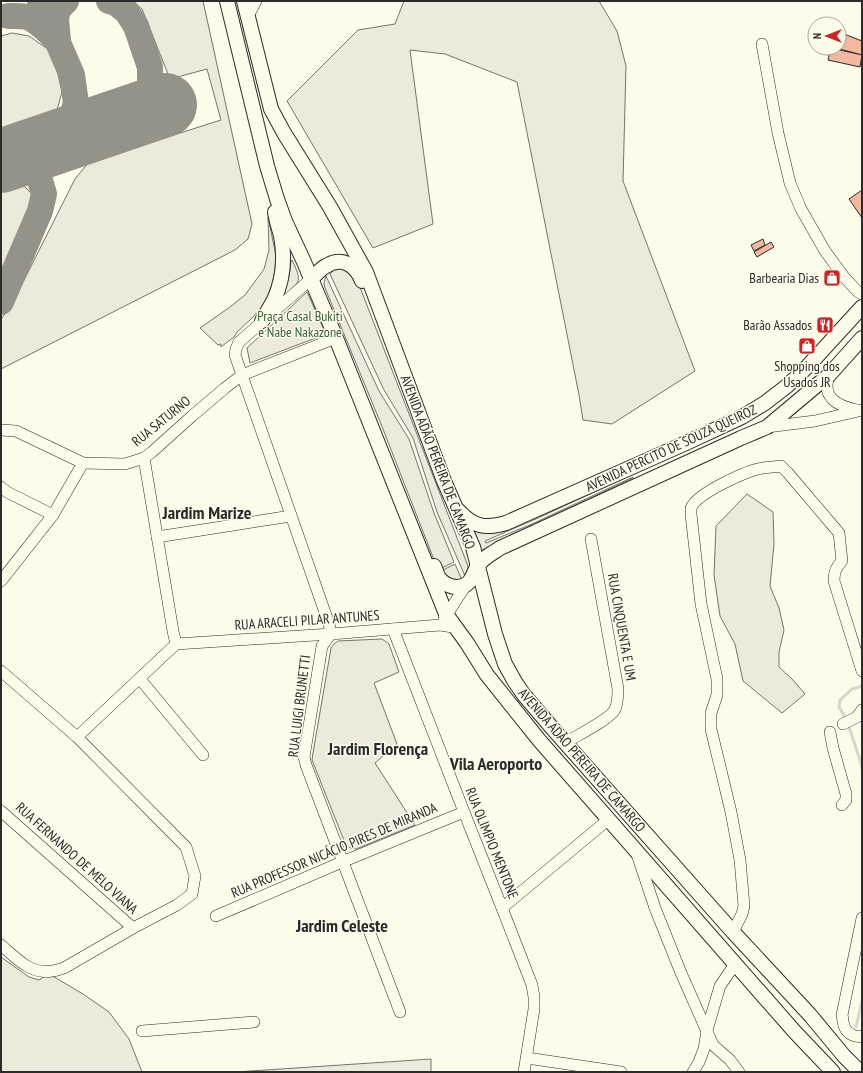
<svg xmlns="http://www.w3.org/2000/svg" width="863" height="1073" viewBox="0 0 863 1073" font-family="'PT Sans Narrow',sans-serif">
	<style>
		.green { fill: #ecebdb; stroke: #74746e }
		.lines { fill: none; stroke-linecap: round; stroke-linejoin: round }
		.stream { stroke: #d8d7c9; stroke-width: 3 }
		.taxiway { stroke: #94938a; stroke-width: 26 }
		.runway { stroke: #94938a; stroke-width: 64 }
		.building { fill: #f2b8a0; stroke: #2b2b2b }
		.minor-casing { stroke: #2b2b2b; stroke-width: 12 }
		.major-casing { stroke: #2b2b2b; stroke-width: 16 }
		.minor { stroke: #fdfbea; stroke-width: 11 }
		.major { stroke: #fdfbea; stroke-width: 14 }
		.labels { text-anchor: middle; stroke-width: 3; stroke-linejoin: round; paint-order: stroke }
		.poi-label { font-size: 14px; fill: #2b2b2b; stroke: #fdfbea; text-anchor: end }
		.park-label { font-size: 14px; fill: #34623c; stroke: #fdfbea }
		.street-label { font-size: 14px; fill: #2b2b2b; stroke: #fdfbea }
		.district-label { font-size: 18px; font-weight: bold; fill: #2b2b2b; stroke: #fdfbea }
	</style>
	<rect width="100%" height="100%" fill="#fdfbea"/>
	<g class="green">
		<polygon points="132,1 203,1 252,224 248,239 235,250 1,369 1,319 11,306 75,179 89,162 221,120 207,69 170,79 142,9"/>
		<polygon points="404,1 599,1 617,31 626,66 623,181 695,371 612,424 583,420 579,395 517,82 445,54 410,50 433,224 373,248 287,101 358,30 395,24"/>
		<polygon points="12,33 29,36 49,50 57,70 62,92 57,110 47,125 32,132 1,143 1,36"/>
		<polygon points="11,183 23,185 31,193 35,202 34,212 1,278 1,187"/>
		<polygon points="268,217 276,256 275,270 272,284 268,296 262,307 252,318 237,332 234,337 221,347 221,344 218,345 200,328 230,307 245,295 264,269 269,250"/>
		<path d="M292 260C302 281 301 281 284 296L283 294C288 283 290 273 291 261Z"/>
		<polygon points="341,268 346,268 356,277 468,566 467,573 465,576 437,512 413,438 384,390 330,274 334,270"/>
		<polygon points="326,276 379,391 409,439 434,513 454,562 438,570 381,424 325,288 324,283"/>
		<polygon points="307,292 326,334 250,363 247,348"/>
		<path d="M631 475 538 518 485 541 486 543 532 524 633 477V478L529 527 482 550 480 551 471 530C484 533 491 534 504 531Z"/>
		<polygon points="747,494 773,512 774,544 770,586 779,608 784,630 779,652 779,667 792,679 805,694 782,713 743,681 735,644 720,616 714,575 716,526"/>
		<polygon points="455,564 462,580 454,583 439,572"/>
		<polygon points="382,639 389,644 399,672 374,683 397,744 375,763 415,825 356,849 350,848 345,843 312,760 313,753 331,648 334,644 338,641"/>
		<polygon points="1,957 29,977 39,980 48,974 56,978 83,994 109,1012 129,1039 142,1072 1,1072"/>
		<polygon points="431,1059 431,1072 236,1072"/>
	</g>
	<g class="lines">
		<g class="stream">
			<polyline points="846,719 839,707 840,700 852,689 862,686"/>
			<polyline points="848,724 861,763 862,769"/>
			<polyline points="856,1027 862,1001"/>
		</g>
		<g class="taxiway">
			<polyline points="40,1 72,75 76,103 71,120 65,127 48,145"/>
			<polyline points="109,1 116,3 127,12 136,26 150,67 150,84 147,99 131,117"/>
			<path d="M8 16C15 16 23 15 30 18 39 22 50 34 58 41L56 19 58 9 66 1"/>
			<polyline points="1,302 40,211 44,194 39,177 24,164 3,160"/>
		</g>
		<polyline class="runway" points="1,161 165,105"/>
	</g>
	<g class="building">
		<polygon points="839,32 862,41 862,55 836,48 839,48"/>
		<polygon points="831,48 862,55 860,67 828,60"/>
		<polygon points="862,190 862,218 849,199"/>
		<polygon points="763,239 765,245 754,251 751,245"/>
		<polygon points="771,242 774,247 757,257 754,252"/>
	</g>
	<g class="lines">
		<g class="minor-casing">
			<g id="minor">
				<polyline points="248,16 256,1"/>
				<polyline points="762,44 778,133 790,183 801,209 825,251 844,277 858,292 862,294"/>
				<polyline points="311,279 239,342 236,349 235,355 329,624 331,634"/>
				<path d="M829 375C821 398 838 406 857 410"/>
				<polyline points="767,427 815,421 862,410"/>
				<polyline points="1,430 16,431 83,463 125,464 144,458 152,452 192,416 225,388 242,375 336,338"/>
				<polyline points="144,458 173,631 176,644"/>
				<polyline points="1,487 7,492 53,515"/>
				<polyline points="157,537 291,516"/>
				<polyline points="1,581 53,515 83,463"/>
				<polyline points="444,619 466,585"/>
				<polyline points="393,629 464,812 502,908 532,985 534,997 534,1009 524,1072"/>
				<polyline points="331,634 322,646 304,757 306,765 400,1012"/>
				<polyline points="176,644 331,634 440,625 453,627 458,631"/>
				<path d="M1 671 77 737 186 847 195 876 192 894 177 905 133 928 64 968C60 969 56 971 52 971 31 975 16 958 1 945"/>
				<polyline points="140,679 203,755"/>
				<polyline points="843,724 857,717 862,710"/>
				<polyline points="830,732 833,748 846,794 846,800 842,805"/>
				<polyline points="77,737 176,644"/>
				<path d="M565 743C576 736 608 720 614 711 618 705 618 696 618 689L591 539"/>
				<polyline points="1,811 133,928"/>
				<polyline points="637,854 655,908 681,973 713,1045 730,1060 739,1072"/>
				<polyline points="502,908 609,819"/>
				<polyline points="216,916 342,862 464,812"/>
				<path d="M862 918 842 1015C843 1019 843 1025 845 1028 848 1034 856 1038 862 1036"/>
				<path d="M733 932 742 914 744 906 740 860 731 812 711 729V713L717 695V679L701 604 691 514C691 512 691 509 691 508 697 493 748 470 763 468 769 467 775 467 781 466L788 473 839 533 842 561C836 567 834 572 834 581L862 671"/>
				<polyline points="142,1031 254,1022"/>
				<polyline points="527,1058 621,1072"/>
				<polyline points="693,1072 699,1062 704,1049 707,1030 720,986 735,964"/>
			</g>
		</g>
		<g class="major-casing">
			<g id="major">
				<polyline points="227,1 267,166 277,199 285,221 304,262 336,338 446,614 467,643 487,675 539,740 794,1031 833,1072"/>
				<polyline points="244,1 271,109 284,133 330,207 366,272 444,481 473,547 495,634 505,664 515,682 524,695 553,729 733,932 810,1015 844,1056 860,1072"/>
				<path d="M311 279C316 275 320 269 326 266 342 256 356 265 362 281"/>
				<path d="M262 321C266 314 270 307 274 300 283 280 285 257 281 236 279 228 276 220 275 212"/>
				<path d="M459 511C473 527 486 529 506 523L686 443 742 417 765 403 787 386 808 366 862 307"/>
				<path d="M434 566C436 570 437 575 439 578 446 587 461 591 469 582 474 576 475 568 480 563 485 557 493 553 500 548L741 438 767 427 829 375 862 338"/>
			</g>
		</g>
		<use href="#minor" class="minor"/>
		<use href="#major" class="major"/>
	</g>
	<defs>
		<g id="shop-square" transform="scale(0.9)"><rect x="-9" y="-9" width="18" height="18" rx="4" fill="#c62828" stroke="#fdfbea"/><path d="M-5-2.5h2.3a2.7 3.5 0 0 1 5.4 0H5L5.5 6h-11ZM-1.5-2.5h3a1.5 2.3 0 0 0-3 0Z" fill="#fff"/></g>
		<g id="restaurant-square" transform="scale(0.9)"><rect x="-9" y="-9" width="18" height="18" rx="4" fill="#c62828" stroke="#fdfbea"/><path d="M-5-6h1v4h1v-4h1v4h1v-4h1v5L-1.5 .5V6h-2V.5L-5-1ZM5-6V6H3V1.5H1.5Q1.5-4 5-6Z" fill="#fff"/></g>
	</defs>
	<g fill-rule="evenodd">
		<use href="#shop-square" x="832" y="278"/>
		<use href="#restaurant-square" x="825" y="325"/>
		<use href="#shop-square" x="807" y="346"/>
	</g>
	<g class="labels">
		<g class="poi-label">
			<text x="819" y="283">Barbearia Dias</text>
			<text x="812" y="330">Barão Assados</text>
			<text x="807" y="371" text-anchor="middle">Shopping dos<tspan x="807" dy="16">Usados JR</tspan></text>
		</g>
		<g class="park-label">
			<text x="300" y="321">Praça Casal Bukiti<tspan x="300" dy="16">e Nabe Nakazone</tspan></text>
		</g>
		<g class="street-label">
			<text transform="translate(161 421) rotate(-39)" y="5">RUA SATURNO</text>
			<text transform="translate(671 448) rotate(-25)" y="5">AVENIDA PERCITO DE SOUZA QUEIROZ</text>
			<text transform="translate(438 462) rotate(69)" y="5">AVENIDA ADÃO PEREIRA DE CAMARGO</text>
			<text transform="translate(307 620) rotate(-4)" y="5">RUA ARACELI PILAR ANTUNES</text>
			<text transform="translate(622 627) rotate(80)" y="5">RUA CINQUENTA E UM</text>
			<text transform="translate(299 706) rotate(-83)" y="5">RUA LUIGI BRUNETTI</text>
			<text transform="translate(582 760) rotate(49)" y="5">AVENIDA ADÃO PEREIRA DE CAMARGO</text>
			<text transform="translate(492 843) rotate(68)" y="5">RUA OLIMPIO MENTONE</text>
			<text transform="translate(334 850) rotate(-23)" y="5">RUA PROFESSOR NICÁCIO PIRES DE MIRANDA</text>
			<text transform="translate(77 858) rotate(42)" y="5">RUA FERNANDO DE MELO VIANA</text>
		</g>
		<g class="district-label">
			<text x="207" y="519">Jardim Marize</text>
			<text x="378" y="755">Jardim Florença</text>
			<text x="496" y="770">Vila Aeroporto</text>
			<text x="342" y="932">Jardim Celeste</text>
		</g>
	</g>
	<rect width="863" height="1073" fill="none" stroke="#2b2b2b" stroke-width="4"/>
	<g transform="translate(827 36) rotate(270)"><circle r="19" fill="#fdfbea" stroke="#a9a89e"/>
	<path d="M0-3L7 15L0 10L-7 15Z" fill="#c62828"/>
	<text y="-6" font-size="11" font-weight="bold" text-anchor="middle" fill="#2b2b2b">N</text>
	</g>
</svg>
